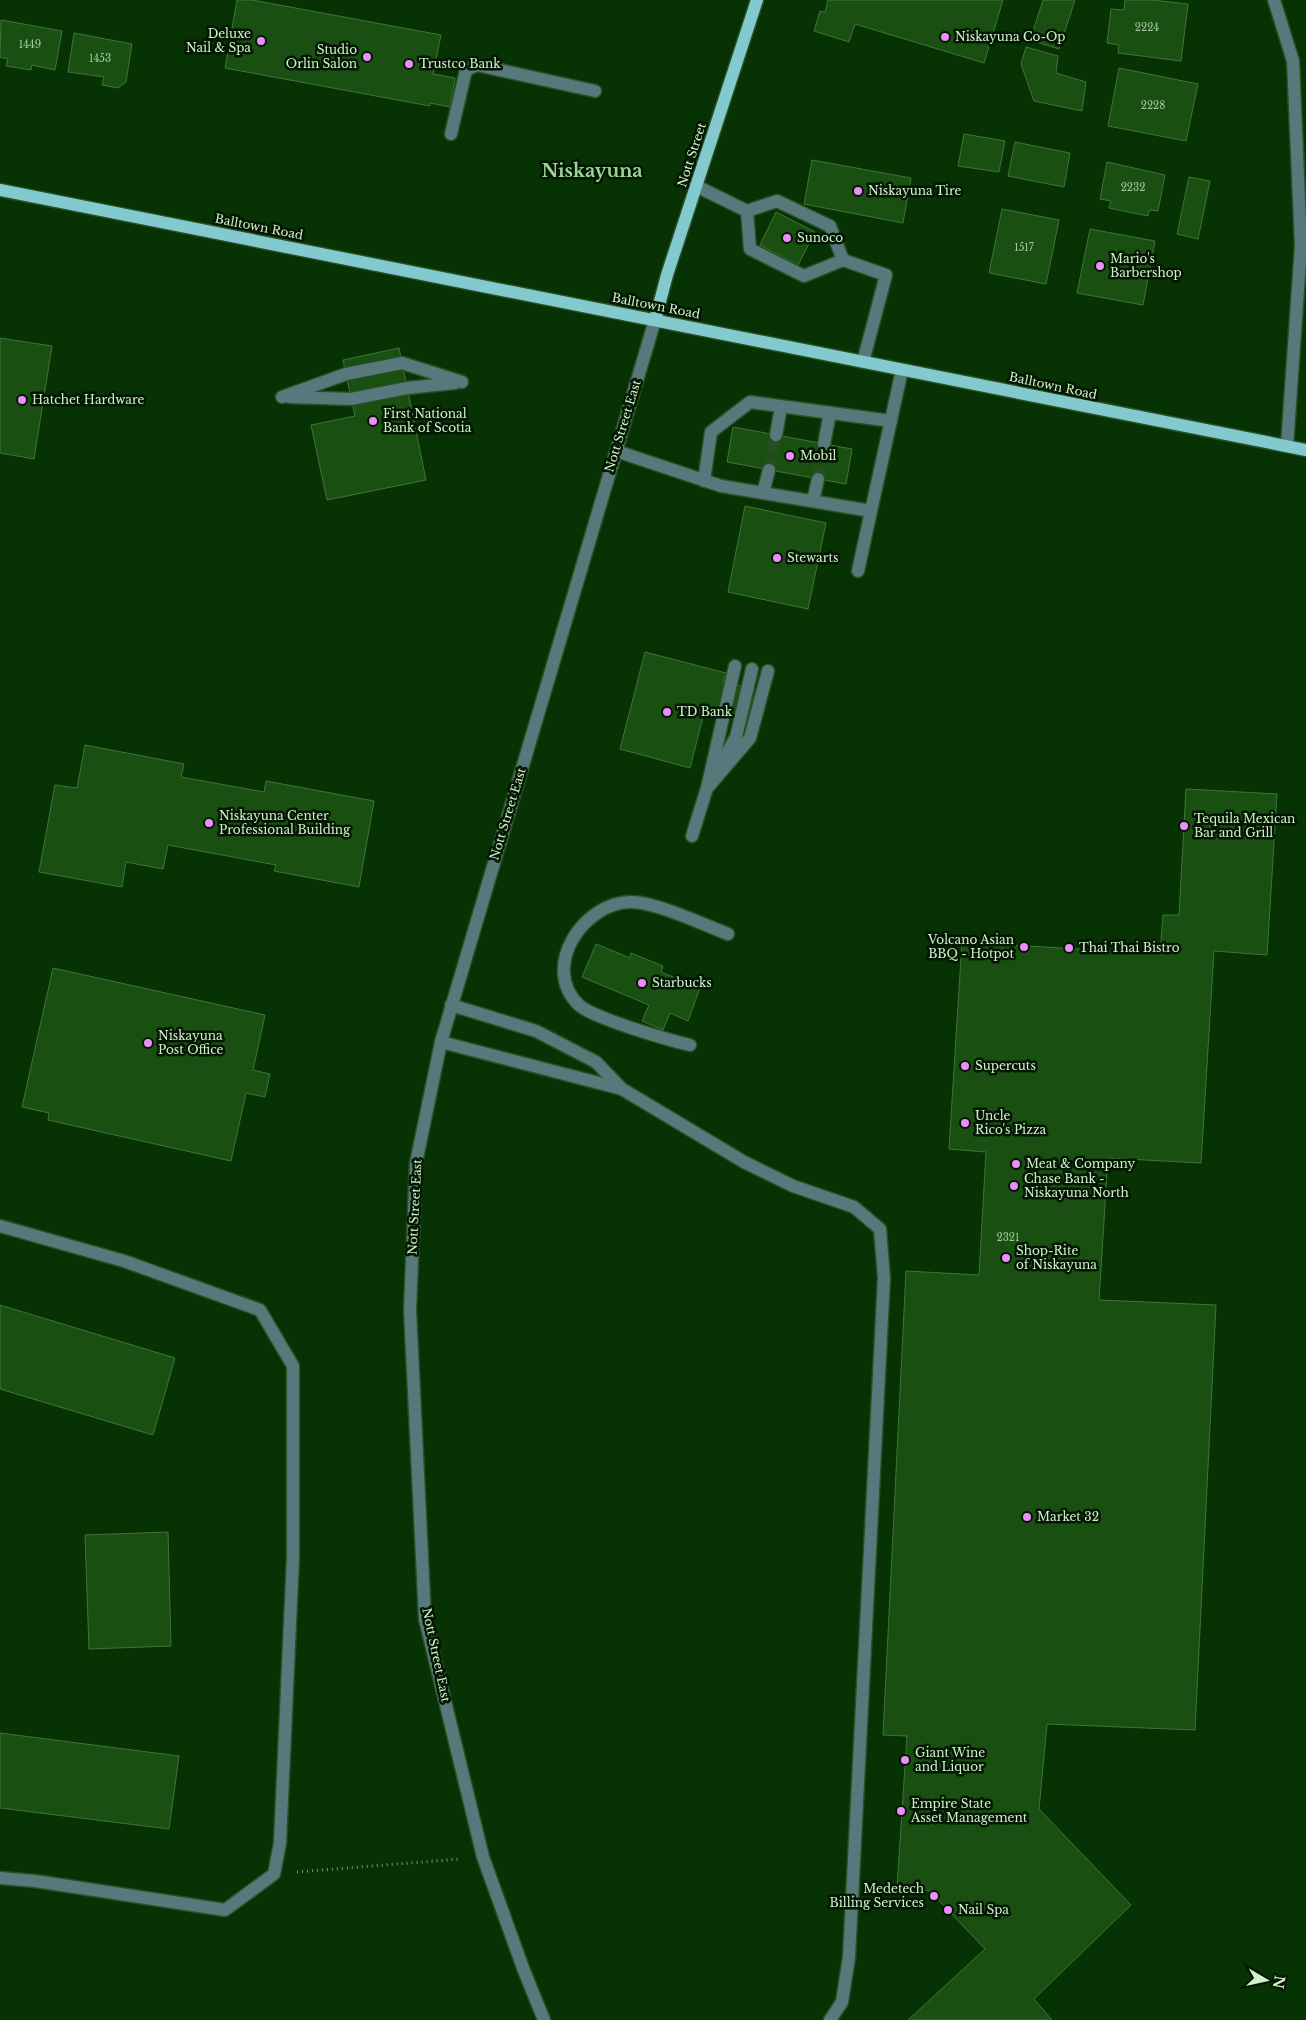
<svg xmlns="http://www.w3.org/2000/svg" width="1306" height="2020" viewBox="0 0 1306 2020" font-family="'Libre Baskerville',serif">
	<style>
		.building { fill: #195012; stroke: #3f7638 }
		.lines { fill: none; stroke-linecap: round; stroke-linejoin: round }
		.minor-tunnel { stroke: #264e21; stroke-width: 12; stroke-dasharray: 12 6; stroke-linecap: butt }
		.minor-casing { stroke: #285023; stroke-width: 15 }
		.major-casing { stroke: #285023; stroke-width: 15 }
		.path { stroke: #74976f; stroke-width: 3; stroke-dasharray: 1 4; stroke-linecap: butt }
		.minor { stroke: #57797b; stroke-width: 12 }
		.major { stroke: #83cacf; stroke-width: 12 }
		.poi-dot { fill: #eb8dfb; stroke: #021601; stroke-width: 2 }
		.labels { text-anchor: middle; stroke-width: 5; stroke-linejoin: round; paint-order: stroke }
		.number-label { font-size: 10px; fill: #a4c89f }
		.poi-label { font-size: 12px; fill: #d3f0ce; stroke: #021601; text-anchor: start }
		.street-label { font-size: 12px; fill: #d3f0ce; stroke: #021601 }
		.district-label { font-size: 18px; font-weight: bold; fill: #9bd593; stroke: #021601 }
	</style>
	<rect width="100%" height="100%" fill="#073203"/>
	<g class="building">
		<polygon points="237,0 252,0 441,35 433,74 455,78 450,107 430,103 430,106 225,68"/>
		<polygon points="828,0 1003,0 984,63 855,24 849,42 814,31 820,11 825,12"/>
		<polygon points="1043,0 1075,0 1059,49 1030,40"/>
		<polygon points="1125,0 1152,0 1188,4 1181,61 1118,53 1119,45 1107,43 1111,9 1124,10"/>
		<polygon points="1,20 62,31 55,70 32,65 31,70 6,66 8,59 0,57"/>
		<polygon points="74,33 132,44 126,82 118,88 102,85 104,77 68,72"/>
		<polygon points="1026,47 1058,56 1056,73 1086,82 1082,111 1034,101 1021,64"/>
		<polygon points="1119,68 1198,84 1186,141 1108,126"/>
		<polygon points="964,134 1005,141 999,172 958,166"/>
		<polygon points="1015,142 1070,153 1064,187 1008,176"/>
		<polygon points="812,160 911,178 903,223 804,204"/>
		<polygon points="1107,162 1165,175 1158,211 1149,210 1148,216 1109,208 1111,201 1100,199"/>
		<polygon points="1189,177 1210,181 1198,239 1177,234"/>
		<polygon points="1002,209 1059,220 1046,284 989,273"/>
		<polygon points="776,212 815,232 798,265 760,245"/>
		<polygon points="1090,229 1155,241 1143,305 1077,293"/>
		<polygon points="0,338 52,346 34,459 0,453"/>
		<polygon points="399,348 426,480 327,500 311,425 355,416 343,360"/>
		<polygon points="733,427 852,449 846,484 727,462"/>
		<polygon points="745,506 826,523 808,609 728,592"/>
		<polygon points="645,652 726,673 723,681 765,693 757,723 705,709 690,768 620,749"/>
		<polygon points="85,745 184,764 181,777 264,792 266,781 374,801 359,887 274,871 276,865 168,845 163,869 126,862 122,887 39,872 55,785 77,788"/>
		<polygon points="1186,789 1277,794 1267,955 1214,951 1201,1163 1108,1158 1099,1300 1216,1305 1195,1730 1047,1724 1039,1809 1131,1905 1034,1999 1052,2020 908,2020 985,1949 930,1891 897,1887 907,1736 883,1735 906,1271 979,1275 986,1152 949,1149 962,942 1160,954 1163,915 1179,915"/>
		<polygon points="596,944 630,958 631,953 663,966 661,972 700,988 688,1021 670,1013 663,1030 642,1021 649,1005 582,977"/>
		<polygon points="53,968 265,1015 253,1070 270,1074 265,1097 246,1093 231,1161 48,1120 49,1113 22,1107"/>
		<polygon points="0,1305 175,1358 153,1435 0,1389"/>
		<polygon points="168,1532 171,1646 89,1649 85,1535"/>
		<polygon points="0,1733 179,1756 169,1829 0,1808"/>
	</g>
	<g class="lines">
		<g class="minor-tunnel">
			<polyline points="769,470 776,435"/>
			<polyline points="818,479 824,444"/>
		</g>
		<g class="minor-casing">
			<g id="minor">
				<polyline points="1274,0 1293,61 1301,246 1287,446"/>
				<polyline points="451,134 466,70 477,65 595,91"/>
				<polyline points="696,186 747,211 777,201 830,226 843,260 886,275 863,362"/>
				<polyline points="747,211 750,249 804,276 843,260"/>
				<polyline points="282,397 346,374 402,363 462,382"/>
				<polyline points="289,397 351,399 407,388 455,383"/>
				<polyline points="776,435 781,407"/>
				<polyline points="824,444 830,413"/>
				<polyline points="616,451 721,486 871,511 902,370"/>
				<polyline points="704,481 711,432 750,402 891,421"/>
				<polyline points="763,493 769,470"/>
				<polyline points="813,501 818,479"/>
				<polyline points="858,571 871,511"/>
				<polyline points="720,765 736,737 752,669"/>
				<polyline points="709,786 750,738 768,671"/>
				<polyline points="692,836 707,788 735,666"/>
				<polyline points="451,1005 536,1031 596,1062 622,1089 744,1162 793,1186 854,1207 880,1229 884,1278 849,1957 842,2002 830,2020"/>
				<polyline points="441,1042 622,1089"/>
				<path d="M690 1045C668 1040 593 1018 579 1005 540 968 583 902 631 902 656 902 702 924 728 934"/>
				<polyline points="0,1226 124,1261 260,1310 293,1366 293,1557 280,1843 274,1874 225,1910 35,1881 0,1878"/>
				<polyline points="544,2020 523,1968 483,1857 425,1619 410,1310 416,1163 441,1042 655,320"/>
			</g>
		</g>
		<g class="major-casing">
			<g id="major">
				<polyline points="0,190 1306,450"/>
				<polyline points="655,320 667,275 757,0"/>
			</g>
		</g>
		<polyline class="path" points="297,1872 460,1859"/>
		<use href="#minor" class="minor"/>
		<use href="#major" class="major"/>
	</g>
	<g class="poi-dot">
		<circle cx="945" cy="37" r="5"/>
		<circle cx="261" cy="41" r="5"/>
		<circle cx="367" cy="57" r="5"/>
		<circle cx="409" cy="64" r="5"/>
		<circle cx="858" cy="191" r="5"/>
		<circle cx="787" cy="238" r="5"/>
		<circle cx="1100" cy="266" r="5"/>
		<circle cx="22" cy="400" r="5"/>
		<circle cx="373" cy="421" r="5"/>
		<circle cx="790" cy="456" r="5"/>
		<circle cx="777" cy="558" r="5"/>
		<circle cx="667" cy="712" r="5"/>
		<circle cx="209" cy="823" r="5"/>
		<circle cx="1184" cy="826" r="5"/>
		<circle cx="1024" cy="947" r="5"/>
		<circle cx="1069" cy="948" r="5"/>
		<circle cx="642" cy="983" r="5"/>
		<circle cx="148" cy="1043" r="5"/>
		<circle cx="965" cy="1066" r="5"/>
		<circle cx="965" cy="1123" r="5"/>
		<circle cx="1016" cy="1164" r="5"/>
		<circle cx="1014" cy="1186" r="5"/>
		<circle cx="1006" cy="1258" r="5"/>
		<circle cx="1027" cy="1517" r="5"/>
		<circle cx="905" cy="1760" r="5"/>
		<circle cx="901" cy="1811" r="5"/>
		<circle cx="934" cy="1896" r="5"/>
		<circle cx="948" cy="1910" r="5"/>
	</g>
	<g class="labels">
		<g class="number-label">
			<text x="1147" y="31">2224</text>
			<text x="30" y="48">1449</text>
			<text x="100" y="62">1453</text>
			<text x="1153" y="109">2228</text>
			<text x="1133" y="191">2232</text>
			<text x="1024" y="251">1517</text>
			<text x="1008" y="1241">2321</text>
		</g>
		<g class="poi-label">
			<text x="251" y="38" text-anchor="end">Deluxe<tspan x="251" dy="14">Nail &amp; Spa</tspan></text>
			<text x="955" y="41">Niskayuna Co-Op</text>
			<text x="357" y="54" text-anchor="end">Studio<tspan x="357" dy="14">Orlin Salon</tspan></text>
			<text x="419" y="68">Trustco Bank</text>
			<text x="868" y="195">Niskayuna Tire</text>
			<text x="797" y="242">Sunoco</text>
			<text x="1110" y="263">Mario's<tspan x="1110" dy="14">Barbershop</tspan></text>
			<text x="32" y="404">Hatchet Hardware</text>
			<text x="383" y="418">First National<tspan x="383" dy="14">Bank of Scotia</tspan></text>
			<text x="800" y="460">Mobil</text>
			<text x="787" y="562">Stewarts</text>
			<text x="677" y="716">TD Bank</text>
			<text x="219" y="820">Niskayuna Center<tspan x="219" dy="14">Professional Building</tspan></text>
			<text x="1194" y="823">Tequila Mexican<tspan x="1194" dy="14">Bar and Grill</tspan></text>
			<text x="1014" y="944" text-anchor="end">Volcano Asian<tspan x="1014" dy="14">BBQ - Hotpot</tspan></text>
			<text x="1079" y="952">Thai Thai Bistro</text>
			<text x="652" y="987">Starbucks</text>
			<text x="158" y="1040">Niskayuna<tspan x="158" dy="14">Post Office</tspan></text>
			<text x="975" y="1070">Supercuts</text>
			<text x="975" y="1120">Uncle<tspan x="975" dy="14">Rico's Pizza</tspan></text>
			<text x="1026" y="1168">Meat &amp; Company</text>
			<text x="1024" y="1183">Chase Bank -<tspan x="1024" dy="14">Niskayuna North</tspan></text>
			<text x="1016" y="1255">Shop-Rite<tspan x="1016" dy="14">of Niskayuna</tspan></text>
			<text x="1037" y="1521">Market 32</text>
			<text x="915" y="1757">Giant Wine<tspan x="915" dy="14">and Liquor</tspan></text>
			<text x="911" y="1808">Empire State<tspan x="911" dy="14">Asset Management</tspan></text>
			<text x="924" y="1893" text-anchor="end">Medetech<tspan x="924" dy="14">Billing Services</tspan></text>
			<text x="958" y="1914">Nail Spa</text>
		</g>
		<g class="street-label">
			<text transform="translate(692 155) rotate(-72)" y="4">Nott Street</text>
			<text transform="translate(259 227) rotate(11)" y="4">Balltown Road</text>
			<text transform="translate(656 306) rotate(11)" y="4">Balltown Road</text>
			<text transform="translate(1053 386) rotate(12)" y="4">Balltown Road</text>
			<text transform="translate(623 426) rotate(-73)" y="4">Nott Street East</text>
			<text transform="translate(508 814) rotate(-73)" y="4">Nott Street East</text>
			<text transform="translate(415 1207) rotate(-87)" y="4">Nott Street East</text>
			<text transform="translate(436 1655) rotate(78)" y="4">Nott Street East</text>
		</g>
		<g class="district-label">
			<text x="592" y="177">Niskayuna</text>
		</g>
	</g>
	<g transform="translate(1266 1980) rotate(99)" stroke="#021601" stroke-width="4" paint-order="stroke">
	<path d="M0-4L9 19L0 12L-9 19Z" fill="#d3f0ce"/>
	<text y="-8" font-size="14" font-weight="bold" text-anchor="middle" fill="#d3f0ce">N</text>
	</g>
</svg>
